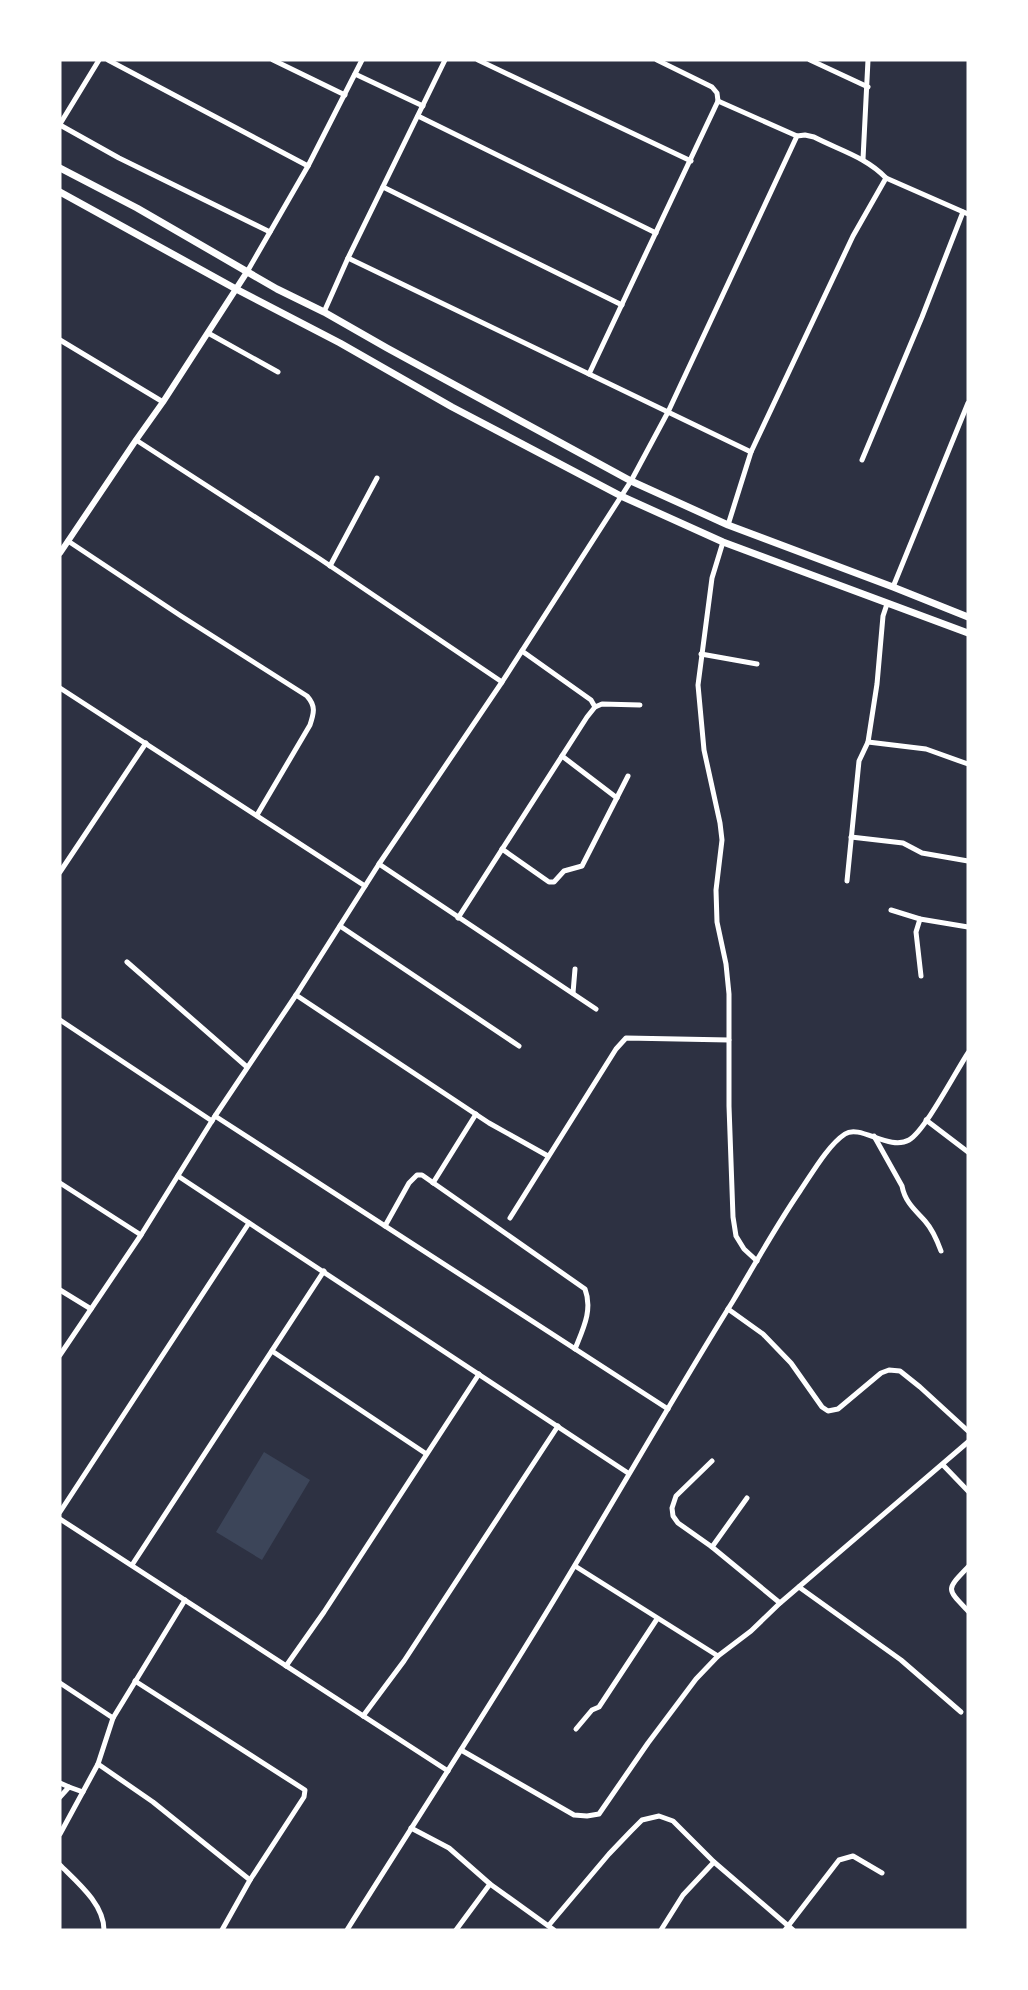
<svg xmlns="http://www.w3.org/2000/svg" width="1028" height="1990" viewBox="0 0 1028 1990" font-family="Figtree,sans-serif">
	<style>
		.green { fill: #3c4559 }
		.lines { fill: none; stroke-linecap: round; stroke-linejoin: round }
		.minor { stroke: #fff; stroke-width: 5 }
		.tertiary { stroke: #fff; stroke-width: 6 }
		.secondary { stroke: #fff; stroke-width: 7 }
	</style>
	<rect width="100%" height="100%" fill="#2d3142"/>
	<polygon class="green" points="264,1452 310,1480 262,1560 216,1532"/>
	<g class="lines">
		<g class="minor">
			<polyline points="108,60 308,166"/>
			<polyline points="273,60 345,95"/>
			<polyline points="478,60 691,161"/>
			<polyline points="810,60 868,87"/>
			<polyline points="355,74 423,106"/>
			<polyline points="718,101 797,136"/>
			<polyline points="418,116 656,233"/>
			<polyline points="60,124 99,60"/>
			<polyline points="60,125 119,158 270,232"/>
			<polyline points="863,159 868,60"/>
			<polyline points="383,187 622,305"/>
			<polyline points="348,258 751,452"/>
			<polyline points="247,272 308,166 362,60"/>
			<polyline points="324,312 348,258 445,60"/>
			<polyline points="208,333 278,372"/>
			<polyline points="60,340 163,402"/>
			<polyline points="589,374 718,101 717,93 712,87 657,60"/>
			<polyline points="136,440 320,559 502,682"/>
			<polyline points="862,460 922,317 963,212"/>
			<polyline points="728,525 751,452 853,236 886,178"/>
			<path d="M68 541 181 616 307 696C316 706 314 713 310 725L257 815"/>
			<polyline points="723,542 712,578 698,685 704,750 720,823 722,840 716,890 717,922 726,964 729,994 729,1106 733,1217 736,1236 744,1249 757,1261"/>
			<polyline points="330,566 377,478"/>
			<polyline points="893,587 968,403"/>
			<polyline points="522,651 591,700 595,707"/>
			<polyline points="701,654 757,664"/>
			<polyline points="60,688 365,886"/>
			<polyline points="868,742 926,749 968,764"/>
			<polyline points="562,756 617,798"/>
			<polyline points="851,837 903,843 922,853 968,861"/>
			<polyline points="502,849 549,882 554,882 564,871 582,866 628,776"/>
			<polyline points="379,864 596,1009"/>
			<polyline points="60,872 146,743"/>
			<polyline points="847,881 859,761 868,742 877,684 883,616 887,604"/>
			<polyline points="891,910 920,919 968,927"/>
			<polyline points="458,918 587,717 595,707 602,704 640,705"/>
			<polyline points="920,919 916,932 921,976"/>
			<polyline points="340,926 519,1046"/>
			<polyline points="127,962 247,1067"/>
			<polyline points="573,993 575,969"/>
			<polyline points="296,995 489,1123 548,1156"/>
			<polyline points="60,1020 212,1121"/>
			<polyline points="215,1116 668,1409"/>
			<polyline points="926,1120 968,1152"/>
			<path d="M874 1136 902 1186C905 1202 915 1210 925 1221 933 1230 937 1240 941 1251"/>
			<polyline points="178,1176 628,1473"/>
			<polyline points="60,1183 141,1235"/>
			<polyline points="433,1183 476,1114"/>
			<polyline points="510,1218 616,1049 626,1038 729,1040"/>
			<path d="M385 1226 409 1183 417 1175H422L585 1289C593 1310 583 1329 575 1349"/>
			<polyline points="60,1290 91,1309"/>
			<polyline points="728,1309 763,1334 791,1363 822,1407 828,1411 838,1409 881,1373 889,1370 900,1371 920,1387 968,1431"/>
			<polyline points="272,1351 425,1453"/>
			<path d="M60 1355 141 1235 215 1116 296 995 379 864 502 682 631 481 668 412 797 136 805 135 814 137C839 150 866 157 886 178L968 214"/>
			<polyline points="712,1461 676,1496 672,1508 673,1516 678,1523 712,1547 780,1603"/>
			<polyline points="943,1465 968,1491"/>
			<polyline points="60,1512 249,1223"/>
			<polyline points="60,1519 448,1771"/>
			<polyline points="712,1547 747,1498"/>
			<polyline points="132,1565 324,1271"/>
			<polyline points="575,1566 718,1656"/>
			<path d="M968 1567C946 1590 946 1588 968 1611"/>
			<polyline points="799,1587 901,1660 961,1712"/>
			<polyline points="286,1666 324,1612 479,1374"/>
			<polyline points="135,1681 305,1790 304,1797 250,1880 222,1930"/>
			<polyline points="60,1683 113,1718"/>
			<polyline points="363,1716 404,1661 558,1426"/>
			<polyline points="576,1729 592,1710 599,1707 657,1619"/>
			<polyline points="461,1750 574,1815 587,1816 599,1814 648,1743 696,1679 718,1656 751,1631 780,1603 968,1442"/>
			<polyline points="98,1764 153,1802 250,1880"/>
			<polyline points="60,1783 69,1787"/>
			<polyline points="60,1797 69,1787 83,1792"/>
			<polyline points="411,1828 449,1848 490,1884 456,1930"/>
			<polyline points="60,1834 98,1764 113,1718 185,1600"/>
			<path d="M60 1865C77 1882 104 1904 104 1930"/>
			<polyline points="490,1884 554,1930"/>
			<polyline points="549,1925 609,1854 631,1831 642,1820 659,1816 673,1821 714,1862 793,1930"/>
			<path d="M347 1930C423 1809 502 1688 575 1565 628 1477 679 1388 733 1301 755 1264 776 1226 800 1191 811 1175 828 1145 845 1134 860 1124 889 1151 909 1140 925 1131 956 1071 968 1053"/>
			<polyline points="661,1930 683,1895 714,1862"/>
			<polyline points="785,1930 839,1860 853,1856 882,1873"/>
		</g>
		<polyline class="tertiary" points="60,553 136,440 163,402 247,272"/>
		<g class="secondary">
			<polyline points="60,168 137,208 277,289 324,312 387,348 631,481 728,525 893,587 968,617"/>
			<polyline points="60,192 236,289 340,343 452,407 621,496 723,542 968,633"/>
		</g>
	</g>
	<rect width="1028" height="1990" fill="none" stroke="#ffffff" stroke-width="123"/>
</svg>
